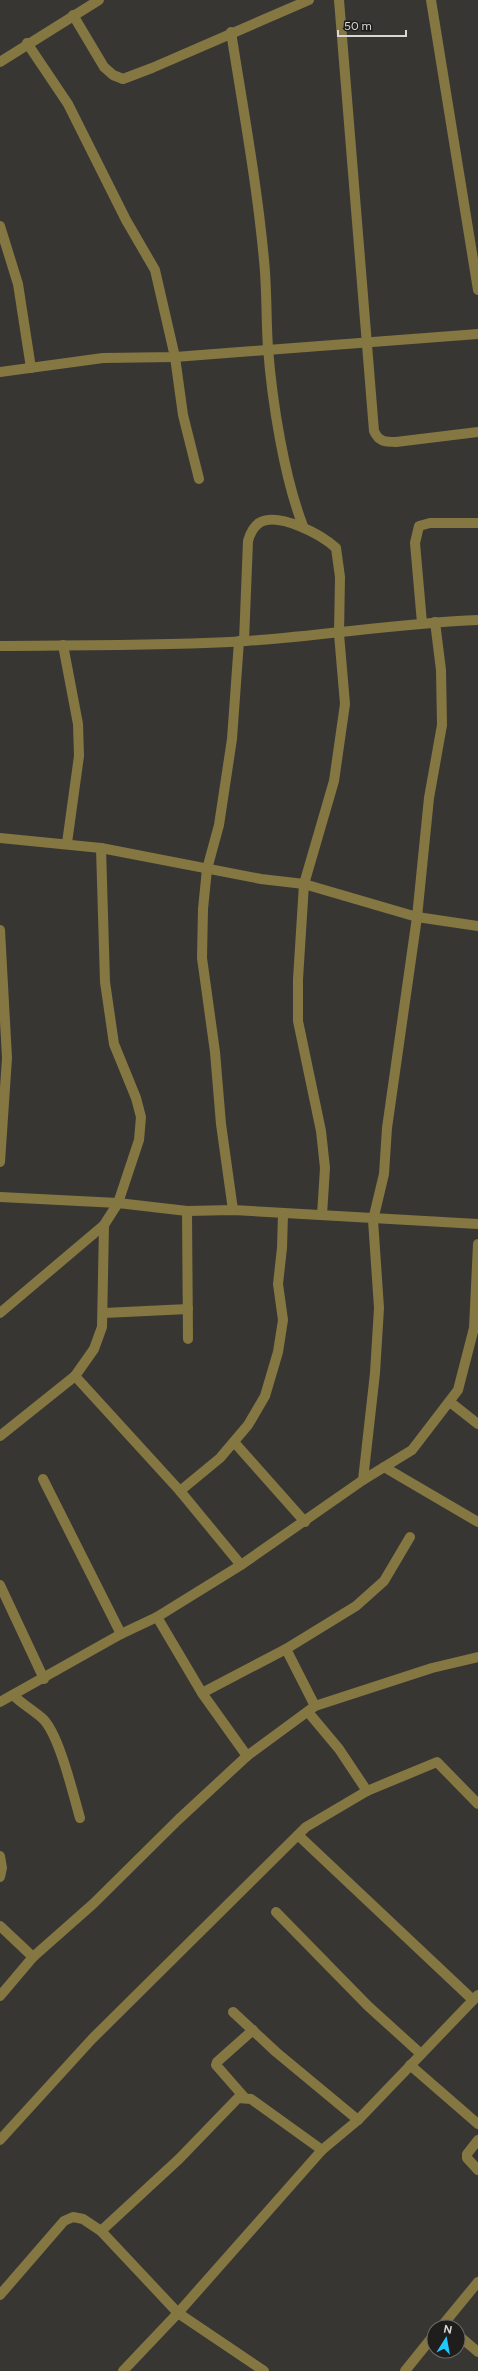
<svg xmlns="http://www.w3.org/2000/svg" width="478" height="2371" viewBox="0 0 478 2371" font-family="Figtree,sans-serif">
	<style>
		.lines { fill: none; stroke-linecap: round; stroke-linejoin: round }
		.minor { stroke: #847741; stroke-width: 10 }
	</style>
	<rect width="100%" height="100%" fill="#383633"/>
	<g class="lines">
		<g class="minor">
			<path d="M339 0 374 431C379 442 385 442 396 442L478 432"/>
			<polyline points="431,0 478,290"/>
			<polyline points="73,15 104,67 113,75 123,79 152,68 309,0"/>
			<path d="M231 32C243 108 257 184 264 260 267 289 266 319 268 348 272 401 284 477 303 526"/>
			<polyline points="27,43 68,104 126,220 155,270 175,357 183,415 199,479"/>
			<polyline points="0,62 99,0"/>
			<polyline points="0,226 18,284 31,368"/>
			<polyline points="0,372 103,358 175,357 478,334"/>
			<polyline points="422,623 415,543 419,526 430,523 478,523"/>
			<path d="M244 641 248 541C250 534 253 527 259 523 278 511 322 535 336 548L340 577 339 634 345 704 334 781 304 884 298 979V1021L321 1131 325 1168 322 1215"/>
			<polyline points="63,645 78,724 79,756 67,843"/>
			<path d="M0 646C82 645 164 646 246 641 323 636 400 623 478 620"/>
			<polyline points="0,838 101,848 261,879 304,884 417,917 478,926"/>
			<polyline points="0,930 7,1058 0,1162"/>
			<polyline points="0,1197 118,1203 187,1211 233,1210 478,1224"/>
			<polyline points="233,1210 221,1124 215,1052 202,958 203,909 207,869 219,825 232,739 239,641"/>
			<polyline points="187,1211 188,1339"/>
			<polyline points="104,1225 102,1327 94,1349 75,1376 180,1491 241,1565"/>
			<polyline points="0,1313 104,1225 118,1203 139,1140 141,1117 136,1098 114,1044 105,982 101,848"/>
			<polyline points="104,1313 188,1309"/>
			<polyline points="450,1402 478,1424"/>
			<polyline points="0,1436 75,1376"/>
			<polyline points="234,1442 305,1522"/>
			<polyline points="384,1467 478,1522"/>
			<polyline points="43,1479 121,1634"/>
			<polyline points="363,1480 412,1450 458,1390 474,1328 478,1244"/>
			<polyline points="180,1491 220,1458 248,1425 265,1396 278,1352 283,1320 278,1284 282,1248 283,1214"/>
			<polyline points="0,1585 44,1679"/>
			<polyline points="286,1649 315,1706"/>
			<polyline points="202,1693 286,1649 356,1606 384,1581 410,1537"/>
			<path d="M13 1695C22 1704 33 1710 42 1718 59 1733 73 1794 80 1818"/>
			<polyline points="0,1702 121,1634 157,1617 241,1565 363,1480 375,1373 379,1308 373,1220 384,1174 387,1128 417,917 429,798 442,725 441,670 435,622"/>
			<polyline points="308,1712 339,1749 367,1791"/>
			<polyline points="247,1756 315,1706 432,1668 478,1657"/>
			<polyline points="298,1835 473,2000"/>
			<polyline points="0,1856 2,1868 0,1877"/>
			<polyline points="276,1912 368,2006 421,2054"/>
			<polyline points="0,1926 33,1957"/>
			<polyline points="0,1996 33,1957 93,1904 179,1819 247,1756 202,1693 157,1617"/>
			<polyline points="233,2012 276,2052 358,2120"/>
			<polyline points="410,2065 478,2124"/>
			<polyline points="244,2097 216,2065 217,2062 253,2030"/>
			<polyline points="0,2140 92,2039 306,1827 367,1791 437,1762 478,1804"/>
			<polyline points="478,2140 467,2154 467,2158 478,2170"/>
			<polyline points="101,2231 179,2159 238,2098 251,2099 322,2150"/>
			<polyline points="0,2295 64,2221 73,2217 83,2219 101,2231 178,2313 264,2371"/>
			<polyline points="441,2327 478,2282"/>
			<polyline points="458,2335 478,2352"/>
			<polyline points="123,2371 178,2313 322,2150 358,2120 478,1995"/>
			<polyline points="405,2371 434,2335"/>
		</g>
	</g>
	<g transform="translate(446 2339) rotate(11)"><circle r="19" fill="#1f1e1c" stroke="#696866"/>
	<path d="M0-3L7 15L0 10L-7 15Z" fill="#20c9fd"/>
	<text y="-6" font-size="11" font-weight="bold" text-anchor="middle" fill="#d9d7d6">N</text>
	</g>
	<path d="M338 30v6h68v-6" fill="none" stroke="#d9d7d6" stroke-width="2"/>
	<text x="344" y="30" font-size="12" fill="#d9d7d6" stroke="#1f1e1c" stroke-width="3" paint-order="stroke">50 m</text>
</svg>
